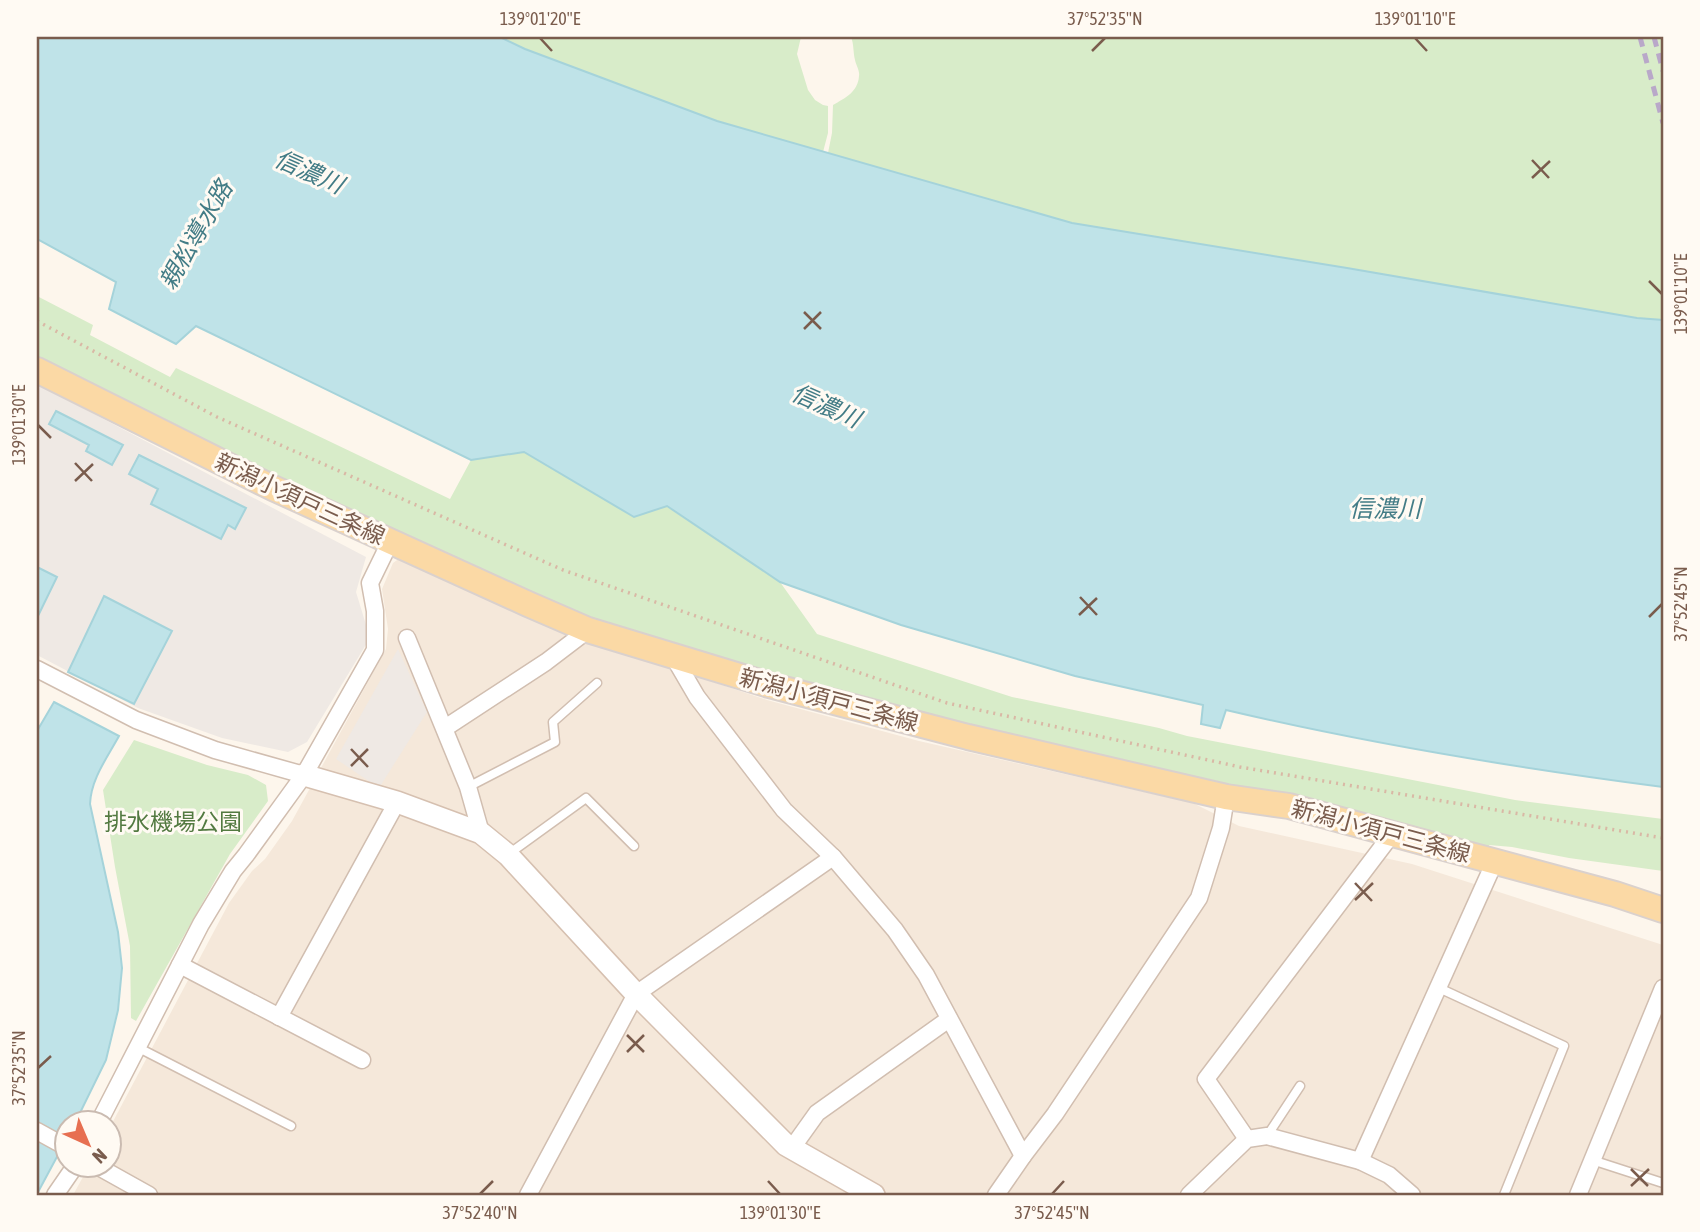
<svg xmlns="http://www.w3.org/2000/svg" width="1700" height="1232" viewBox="0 0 1700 1232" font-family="'Asap Condensed','Noto Sans JP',sans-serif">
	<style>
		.residential { fill: #f5e8da }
		.industrial { fill: #efe9e4 }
		.green { fill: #d8ecc9 }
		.water { fill: #bfe3e8; stroke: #a5d3da; stroke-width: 2 }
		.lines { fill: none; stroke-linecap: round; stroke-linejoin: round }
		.lane-casing { stroke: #d1beb0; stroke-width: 11 }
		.street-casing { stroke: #d1beb0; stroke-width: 19 }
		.secondary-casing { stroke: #d6c0b0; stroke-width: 24 }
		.primary-casing { stroke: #dad1cd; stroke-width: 28 }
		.path { stroke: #d9b8a5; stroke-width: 3.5; stroke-dasharray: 2 5; stroke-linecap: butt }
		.lane { stroke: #fff; stroke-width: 8 }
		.street { stroke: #fff; stroke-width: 16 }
		.secondary { stroke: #fff; stroke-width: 21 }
		.primary { stroke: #fbd9a5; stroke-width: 24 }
		.rail { stroke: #b9a8c9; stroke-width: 5; stroke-dasharray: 10 7; stroke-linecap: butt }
		.ticks { fill: none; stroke: #7a5c4d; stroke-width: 2.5 }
		.labels { text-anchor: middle; stroke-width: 6; stroke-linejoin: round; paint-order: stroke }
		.street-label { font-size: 23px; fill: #7a5c4d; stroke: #fffaf3 }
		.park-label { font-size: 23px; fill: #537a41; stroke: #fffaf3 }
		.water-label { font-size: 24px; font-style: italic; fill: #437c86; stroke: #fffaf3 }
		.neatline { fill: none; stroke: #7a5c4d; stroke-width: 2.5 }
		.ticks-label { font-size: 18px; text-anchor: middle; fill: #7a5c4d }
	</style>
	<rect width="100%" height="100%" fill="#fdf6ec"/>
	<polygon class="residential" points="400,558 593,642 767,700 919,741 1193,803 1239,826 1412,864 1663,945 1663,1195 73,1195 89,1166 108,1166 109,1129 229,903 252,871 265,859 292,821 386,649 388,629 382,589 393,563"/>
	<g class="industrial">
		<polygon points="37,384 366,557 356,592 370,638 307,742 288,752 222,738 138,708 37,655"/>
		<polygon points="398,649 427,712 379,788 336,759"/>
	</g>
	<g class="green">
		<polygon points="500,37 801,37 797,54 808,90 815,100 823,105 828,106 828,133 823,152 717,121 525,49"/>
		<path d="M851 37H1663V320L1637 318 1072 223 828 153 832 133 833 105C845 98 858 92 859 76 860 71 856 65 855 60 853 52 854 44 851 37Z"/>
		<polygon points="37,296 93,325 90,335 170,377 176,368 450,499 471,460 524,452 634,517 666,506 780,582 817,634 1012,697 1159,728 1187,736 1515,800 1663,819 1663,871 1569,858 1512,847 1489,845 1489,852 1084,756 704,657 520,593 261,474 37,360"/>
		<polygon points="134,740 207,765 248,775 266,785 268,801 230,854 136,1021 131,1018 130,946 115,867 103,790"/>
	</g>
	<g class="water">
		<path d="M37 37H500L525 49 717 121 1072 223 1347 268 1637 318 1663 320V787C1517 768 1370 744 1226 710L1220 728 1201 724 1203 705 1075 676 901 625 780 582 667 506 634 517 524 452 471 460 196 326 176 344 109 309 116 282 37 239Z"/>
		<polygon points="56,411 123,445 112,465 86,451 89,445 49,424"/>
		<polygon points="139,455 246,508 235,529 228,525 221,539 151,504 158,489 129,474"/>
		<polygon points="37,567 57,577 37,618"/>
		<polygon points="104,596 172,631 134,704 68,672"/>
		<path d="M54 702 119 736C107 758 91 779 90 804L118 932 122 968 118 1010 106 1060 75 1123 66 1124V1140L37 1194V731Z"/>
	</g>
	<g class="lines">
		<g class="lane-casing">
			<g id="lane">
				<polyline points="468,787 555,742 553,722 597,683"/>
				<polyline points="510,853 586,798 634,846"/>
				<polyline points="1439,988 1564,1046 1504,1195"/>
				<polyline points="137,1047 291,1126"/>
				<polyline points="1267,1136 1300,1086"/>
				<polyline points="1592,1160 1663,1183"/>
			</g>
		</g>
		<g class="street-casing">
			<g id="street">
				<polyline points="407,638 468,787 481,833"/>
				<polyline points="673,656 697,697 784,810 833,857 895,930 926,975 1023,1156"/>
				<polyline points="37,669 136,720 215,750 304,775"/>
				<polyline points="445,728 546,662 588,630"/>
				<polyline points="180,965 362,1060"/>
				<polyline points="279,1017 397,802"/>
				<polyline points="98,1124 201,924 233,871 246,855 304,775 375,650 375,611 370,583 390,542"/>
				<polyline points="37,1131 66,1147"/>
				<polyline points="1247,1139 1206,1079 1392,834"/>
				<polyline points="792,1148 817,1113 949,1019"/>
				<polyline points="1360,1161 1495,861"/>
				<polyline points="97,1166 149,1195"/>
				<polyline points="55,1195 75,1166"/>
				<polyline points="528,1195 636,994 833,857"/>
				<polyline points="996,1195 1023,1156 1055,1114 1199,898 1221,828 1226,797"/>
				<polyline points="1189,1195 1247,1139 1267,1136 1360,1161 1389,1175 1412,1195"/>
				<polyline points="1578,1195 1663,988"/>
			</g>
		</g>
		<g class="secondary-casing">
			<polyline id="secondary" points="304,775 397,802 481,833 508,855 636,994 786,1145 874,1195"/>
		</g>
		<g class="primary-casing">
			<polyline id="primary" points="37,370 273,488 528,604 588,630 769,685 968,737 1226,797 1289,806 1615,894 1663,910"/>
		</g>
		<polyline class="path" points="37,321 217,417 563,570 947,703 1240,767 1663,838"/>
		<use href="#lane" class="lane"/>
		<use href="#street" class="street"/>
		<use href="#secondary" class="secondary"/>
		<use href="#primary" class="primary"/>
		<g class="rail">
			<polyline points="1640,37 1663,123"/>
			<polyline points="1654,37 1663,71"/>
		</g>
	</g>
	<path class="ticks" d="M540 38 552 51M1415 38 1427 51M1092 51 1105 38M1532 160 1549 178M1532 178 1550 161M1649 281 1662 294M804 312 821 329M804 329 821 312M38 425 51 438M75 463 92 481M75 481 93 464M1080 597 1097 615M1079 615 1097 598M1649 617 1662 604M351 749 368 767M351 766 368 749M1355 883 1372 901M1355 900 1373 883M627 1035 644 1052M627 1052 644 1035M38 1068 51 1056M1631 1169 1648 1186M768 1181 780 1194M1631 1186 1649 1169M480 1194 493 1181M1052 1194 1064 1181"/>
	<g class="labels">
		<g class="street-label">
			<text transform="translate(300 499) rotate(25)" y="8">新潟小須戸三条線</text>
			<text transform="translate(829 700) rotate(15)" y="8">新潟小須戸三条線</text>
			<text transform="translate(1381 831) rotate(15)" y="8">新潟小須戸三条線</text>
		</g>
		<g class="park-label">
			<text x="173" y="830">排水機場公園</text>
		</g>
		<g class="water-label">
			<text transform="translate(309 172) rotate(24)" y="8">信濃川</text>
			<text transform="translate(196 235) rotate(-60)" y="8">親松導水路</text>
			<text transform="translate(826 406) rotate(24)" y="8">信濃川</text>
			<text x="1385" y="517">信濃川</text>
		</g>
	</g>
	<rect width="1700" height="1232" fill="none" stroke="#fffaf3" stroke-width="77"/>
	<g transform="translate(88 1144) rotate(136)"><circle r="33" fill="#fffaf3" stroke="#cabbb1" stroke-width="2"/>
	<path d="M0-5L12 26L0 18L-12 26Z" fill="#e76f51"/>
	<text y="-10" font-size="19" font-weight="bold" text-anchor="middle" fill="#7a5c4d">N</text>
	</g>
	<rect x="38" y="38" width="1624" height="1156" class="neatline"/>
	<g class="ticks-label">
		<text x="540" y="25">139°01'20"E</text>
		<text x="1105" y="25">37°52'35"N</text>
		<text x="1415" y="25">139°01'10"E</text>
		<text transform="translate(1681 294) rotate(-90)" y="6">139°01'10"E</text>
		<text transform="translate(19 425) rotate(-90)" y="6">139°01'30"E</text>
		<text transform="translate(1681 604) rotate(-90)" y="6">37°52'45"N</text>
		<text transform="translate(19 1068) rotate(-90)" y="6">37°52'35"N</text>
		<text x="480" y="1219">37°52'40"N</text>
		<text x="780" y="1219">139°01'30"E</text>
		<text x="1052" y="1219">37°52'45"N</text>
	</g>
</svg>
